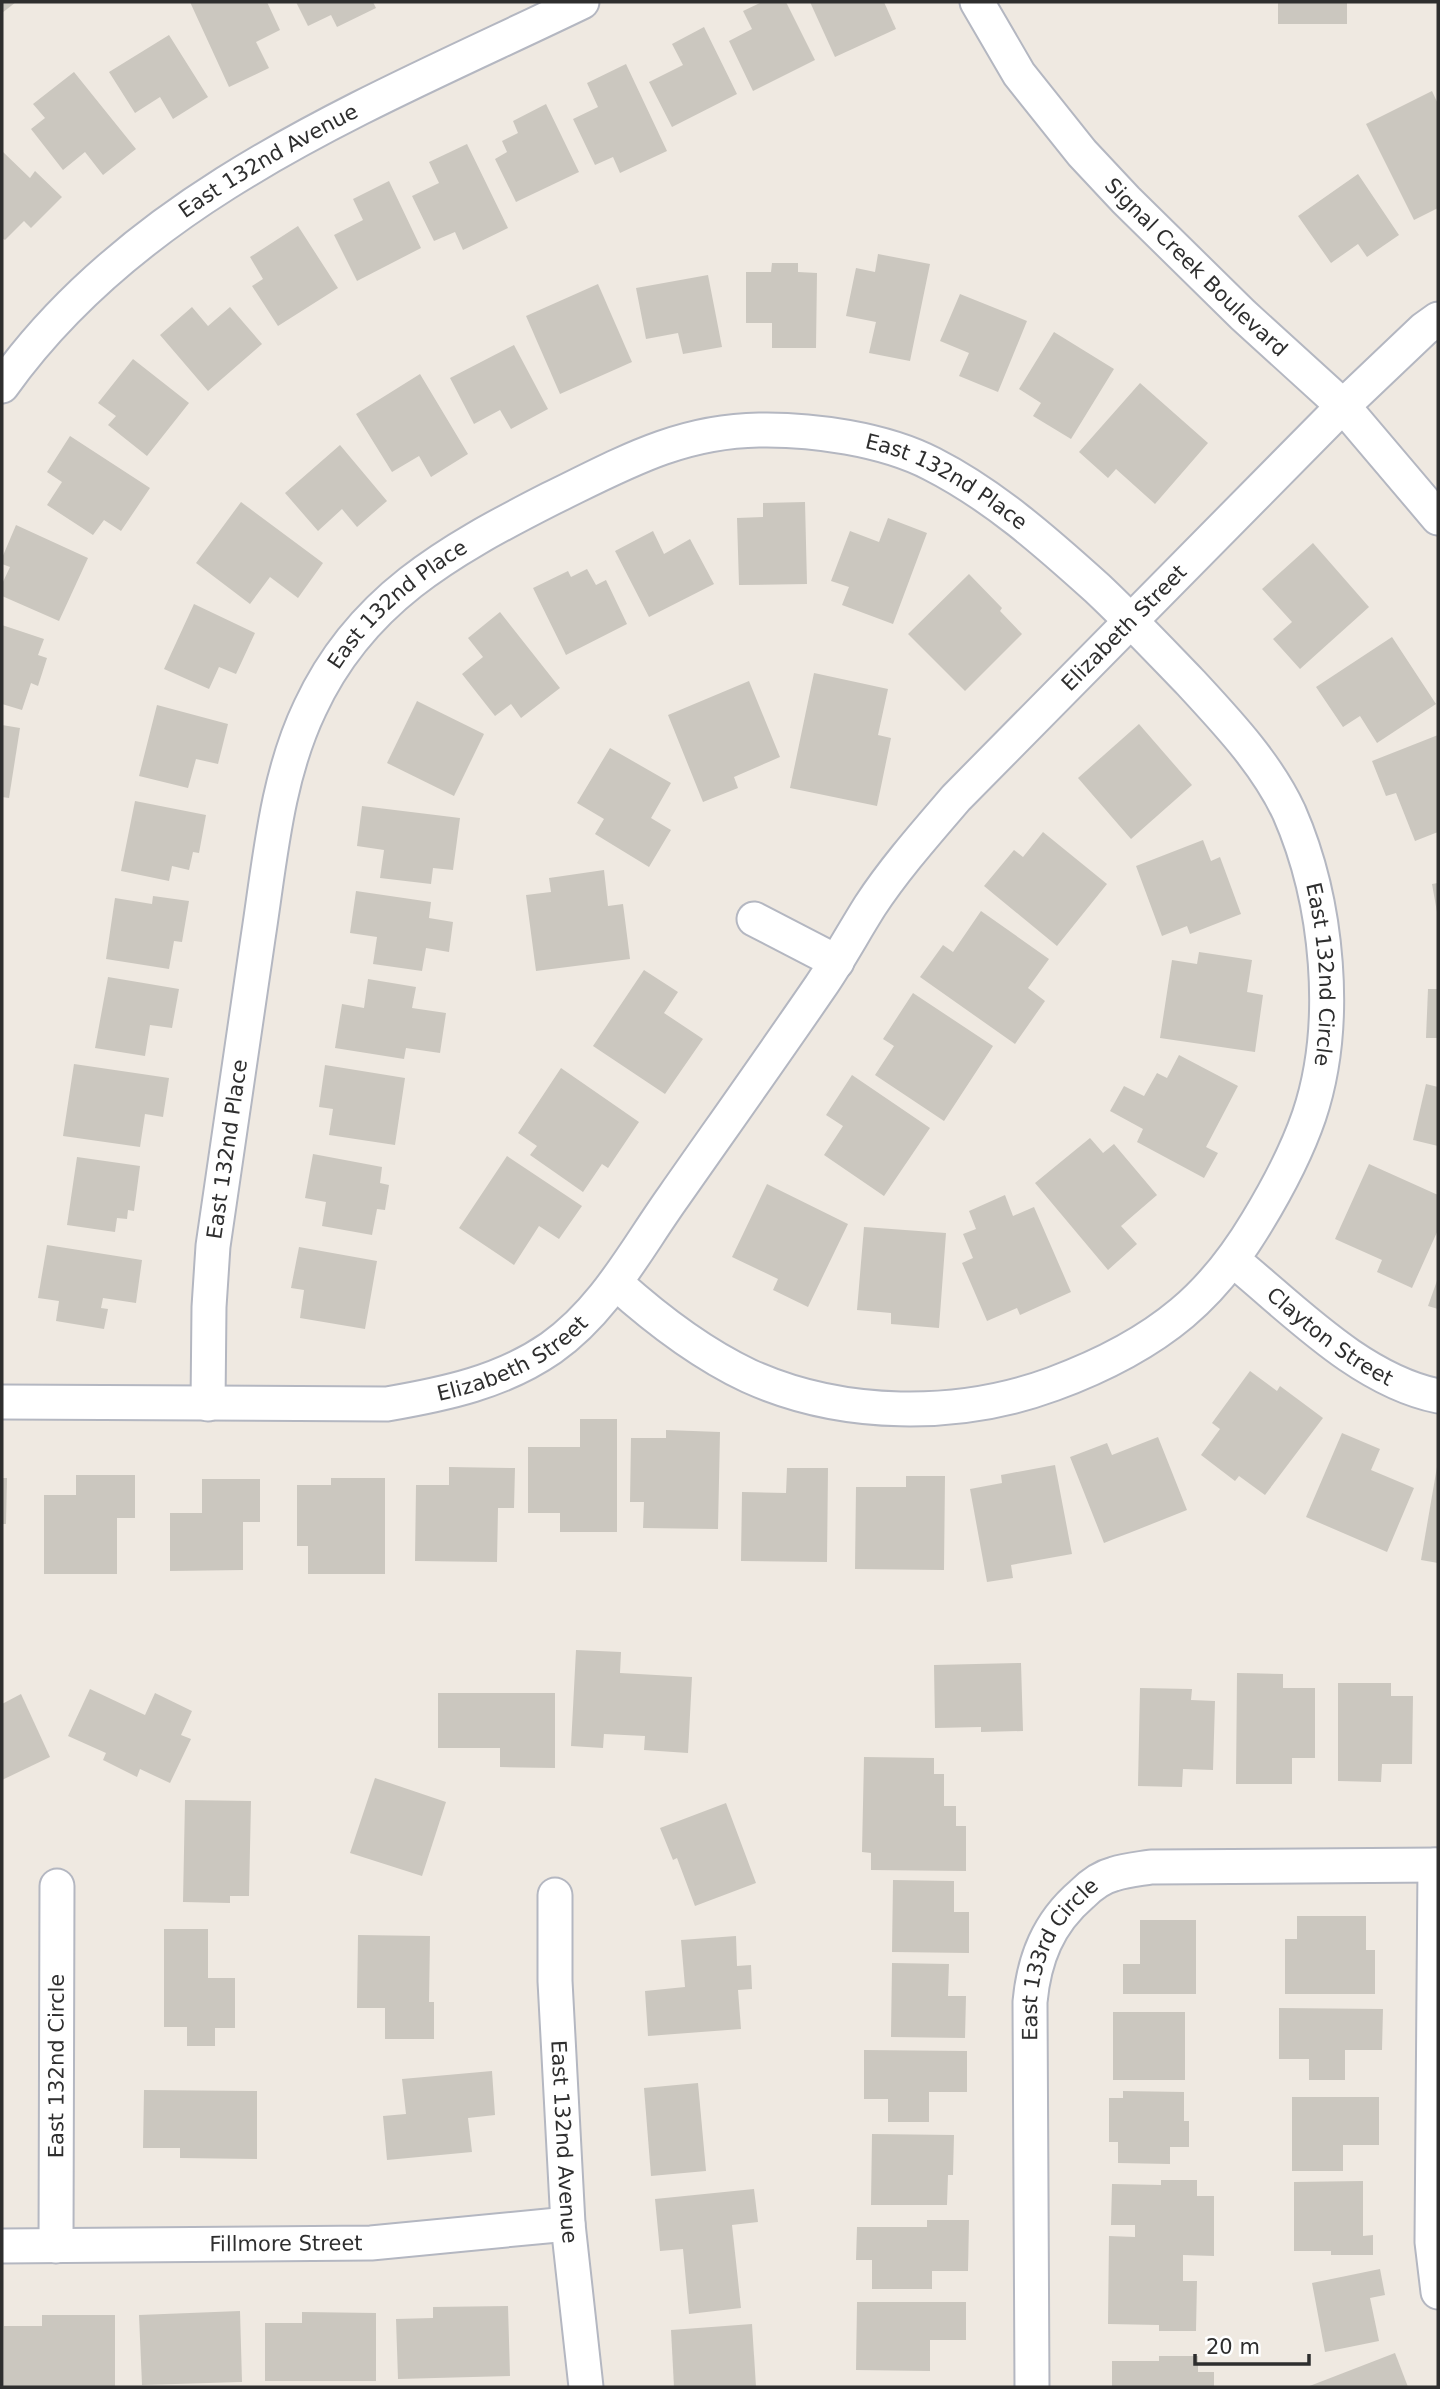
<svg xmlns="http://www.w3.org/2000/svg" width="1440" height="2389" viewBox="0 0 1440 2389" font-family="'DejaVu Sans',sans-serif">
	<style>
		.building { fill: #cbc7bf }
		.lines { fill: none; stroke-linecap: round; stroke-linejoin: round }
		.street-casing { stroke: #b4b7c1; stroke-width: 37 }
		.street { stroke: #fff; stroke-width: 33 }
		.labels { text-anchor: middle; stroke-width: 7; stroke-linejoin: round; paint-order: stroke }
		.street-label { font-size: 21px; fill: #2e2e2e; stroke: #fff }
	</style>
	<rect width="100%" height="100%" fill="#efe9e1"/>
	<g class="building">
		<polygon points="2,2 16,2 2,13"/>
		<polygon points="190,2 267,2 280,30 256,42 269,68 229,87"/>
		<polygon points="296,2 373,2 376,8 337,27 331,15 308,26"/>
		<polygon points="762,2 786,2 815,60 753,91 729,41 752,29 743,11"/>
		<polygon points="810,2 884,2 896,29 835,57"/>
		<rect x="1278" y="2" width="69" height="22"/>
		<polygon points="704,27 737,94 672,127 649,82 683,65 672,44"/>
		<polygon points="169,35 208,97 173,119 160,97 135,113 109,72"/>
		<polygon points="626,64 667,151 620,173 613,157 595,165 573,119 598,107 587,83"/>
		<polygon points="74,72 136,149 103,175 85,152 63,170 31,129 45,118 33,104"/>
		<polygon points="1432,91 1438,104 1438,208 1414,220 1366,124"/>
		<polygon points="546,104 579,172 516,202 495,159 507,152 502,141 518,133 513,121"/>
		<polygon points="467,144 508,228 463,250 455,232 434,241 412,196 439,183 429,162"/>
		<polygon points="2,151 30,178 35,171 62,197 31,228 24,221 5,240 2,238"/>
		<polygon points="1358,174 1399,235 1367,257 1358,244 1331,263 1298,216"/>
		<polygon points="389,181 421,248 357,281 334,235 363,220 353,199"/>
		<polygon points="298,226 338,288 278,326 252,286 263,279 250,257"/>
		<polygon points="878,254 930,264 910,361 869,353 876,322 846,316 856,268 875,272"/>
		<polygon points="772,263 798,263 798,272 817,273 816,348 772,348 772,323 746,323 746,272 771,272"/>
		<polygon points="708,275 722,347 683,354 678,333 646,339 636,288"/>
		<polygon points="598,284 632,362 560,394 526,316"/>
		<polygon points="960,294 1027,321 998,392 959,376 969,353 940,341"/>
		<polygon points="192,307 208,326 230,307 262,344 208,391 160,335"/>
		<polygon points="1054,332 1114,369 1071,439 1033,416 1041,403 1019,389"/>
		<polygon points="514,345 548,409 511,429 500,410 474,424 450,378"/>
		<polygon points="133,359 189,403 147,456 108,425 116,416 98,403"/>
		<polygon points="420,374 468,454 431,477 419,456 392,472 356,414"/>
		<polygon points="1140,383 1208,443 1155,504 1116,469 1108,478 1079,452"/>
		<polygon points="70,436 150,488 121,531 104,520 93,535 47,505 62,482 47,472"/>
		<polygon points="340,445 387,501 357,527 342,509 318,531 285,493"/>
		<polygon points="241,502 323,563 298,598 270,577 250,604 196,563"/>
		<polygon points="805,502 807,584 739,585 737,518 763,517 763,503"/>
		<polygon points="888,518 927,533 893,624 842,605 849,587 831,581 850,531 879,542"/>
		<polygon points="16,525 88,558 59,621 2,596 2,584 10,567 2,564 2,558"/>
		<polygon points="653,531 664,554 690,539 714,584 649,617 615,551"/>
		<polygon points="1313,543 1369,607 1300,669 1273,639 1292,622 1262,589"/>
		<polygon points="587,569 596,585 606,580 627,624 566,655 533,588 568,571 571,577"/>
		<polygon points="969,574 1002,608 1000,611 1022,634 965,691 908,634"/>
		<polygon points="194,604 255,633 236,674 219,667 209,689 164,669"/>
		<polygon points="500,612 560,688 521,718 511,704 495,716 462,674 483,657 468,638"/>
		<polygon points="2,625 44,639 38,655 47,658 38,686 31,683 22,710 2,704"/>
		<polygon points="1392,637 1436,704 1377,743 1360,716 1343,727 1316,687"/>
		<polygon points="814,673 888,689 878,735 891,738 877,806 790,788"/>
		<polygon points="749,681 780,757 734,777 738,788 703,802 668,715"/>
		<polygon points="417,701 484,734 454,796 387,763"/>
		<polygon points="157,705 228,724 218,764 196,759 188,788 139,776"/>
		<polygon points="1139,724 1192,785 1131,839 1078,778"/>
		<polygon points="2,725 20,728 9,798 2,797"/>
		<polygon points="1438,735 1438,832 1415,841 1396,793 1386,796 1372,761"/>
		<polygon points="610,748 671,783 651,818 671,830 649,867 595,834 604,819 577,803"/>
		<polygon points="135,801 206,815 199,853 193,852 189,870 172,866 169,881 121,871"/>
		<polygon points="362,806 460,818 453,870 433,868 431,884 380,878 384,850 357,846"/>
		<polygon points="1043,832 1107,884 1057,946 984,886 1014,850 1023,857"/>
		<polygon points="1203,840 1211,861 1220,857 1241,914 1190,934 1187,926 1162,936 1136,866"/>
		<polygon points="604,870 608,906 623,904 630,959 536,971 526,895 551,892 549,878"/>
		<polygon points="1438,883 1438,911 1437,912 1432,884"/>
		<polygon points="356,891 431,902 429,918 453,922 449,952 426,948 422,971 373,964 377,937 350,933"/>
		<polygon points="153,896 189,901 182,942 174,941 169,969 106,959 115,898 152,904"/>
		<polygon points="981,911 1049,959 1028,988 1045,1001 1015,1044 920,977 943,945 953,952"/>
		<polygon points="1199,952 1252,960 1247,992 1263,995 1255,1052 1160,1038 1172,960 1197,964"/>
		<polygon points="644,970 678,992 664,1013 703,1039 665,1094 593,1046"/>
		<polygon points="108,977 179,989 172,1028 150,1025 145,1056 95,1048"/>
		<polygon points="368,979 416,987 412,1008 446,1013 440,1053 406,1048 404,1059 335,1048 342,1004 364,1008"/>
		<polygon points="1428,989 1438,989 1438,1038 1426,1038"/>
		<polygon points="913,993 993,1046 944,1121 875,1075 894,1046 883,1039"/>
		<polygon points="1179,1055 1238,1086 1206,1147 1218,1153 1204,1178 1137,1142 1143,1129 1110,1111 1124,1086 1144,1096 1157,1073 1167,1078"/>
		<polygon points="74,1064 169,1078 163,1117 145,1114 140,1147 63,1136"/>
		<polygon points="325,1065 405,1078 395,1145 329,1135 333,1109 319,1107"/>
		<polygon points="561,1068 639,1122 608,1168 602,1164 583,1192 530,1155 537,1146 518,1133"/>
		<polygon points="852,1075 930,1128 884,1196 824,1155 843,1126 826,1115"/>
		<polygon points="1426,1084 1438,1087 1438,1146 1413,1140"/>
		<polygon points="1090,1138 1103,1153 1114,1144 1157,1195 1121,1226 1137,1244 1108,1270 1035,1183"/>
		<polygon points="313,1154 382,1167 380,1183 389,1185 385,1210 377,1209 372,1235 322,1226 326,1202 305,1198"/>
		<polygon points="507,1156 582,1206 559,1239 539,1226 514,1265 459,1228"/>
		<polygon points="77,1157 140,1166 134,1211 128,1210 127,1219 117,1218 115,1232 67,1225"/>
		<polygon points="1369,1164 1438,1195 1438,1230 1412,1288 1377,1272 1382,1260 1335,1239"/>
		<polygon points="767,1184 848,1224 808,1307 773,1290 778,1279 732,1257"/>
		<polygon points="1005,1195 1013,1216 1034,1207 1071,1292 1020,1315 1017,1308 987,1321 962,1263 973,1258 963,1234 976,1229 969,1211"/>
		<polygon points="864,1227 946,1233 939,1328 891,1324 891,1313 857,1310"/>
		<polygon points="47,1245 142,1260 136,1303 103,1298 101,1308 108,1309 104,1329 56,1321 59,1301 38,1298"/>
		<polygon points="299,1247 377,1261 365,1329 300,1318 304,1290 291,1288"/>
		<polygon points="1438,1278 1438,1309 1428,1306"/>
		<polygon points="1250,1371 1277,1391 1280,1386 1323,1418 1265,1495 1239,1476 1235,1481 1201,1455 1220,1429 1212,1423"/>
		<polygon points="580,1419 617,1419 617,1532 560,1532 560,1513 528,1513 528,1447 580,1447"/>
		<polygon points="666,1430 720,1432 718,1529 643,1528 644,1502 630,1502 631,1438 666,1438"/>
		<polygon points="1342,1433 1380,1449 1371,1470 1414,1488 1387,1552 1306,1517"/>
		<polygon points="1158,1437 1187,1510 1104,1543 1070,1457 1107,1443 1112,1455"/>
		<polygon points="1055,1465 1072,1554 1011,1565 1013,1578 987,1582 970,1489 1002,1483 1001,1475"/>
		<polygon points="449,1467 515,1468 514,1508 498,1508 497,1562 415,1561 416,1485 449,1485"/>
		<polygon points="1437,1467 1438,1467 1438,1563 1421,1560"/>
		<polygon points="787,1468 828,1468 827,1562 741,1561 742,1492 786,1493"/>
		<polygon points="76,1475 135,1475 135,1518 117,1518 117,1574 44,1574 44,1495 76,1495"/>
		<polygon points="906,1476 945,1476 944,1570 855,1569 856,1487 906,1487"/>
		<polygon points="2,1478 7,1478 6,1524 2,1524"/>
		<polygon points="331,1478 385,1478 385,1574 308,1574 308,1546 297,1546 297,1485 331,1485"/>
		<polygon points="202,1479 260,1479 260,1522 243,1522 243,1570 170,1571 170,1513 202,1513"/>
		<polygon points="576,1650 621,1652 620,1673 692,1677 688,1753 644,1750 645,1736 604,1734 603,1748 571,1746"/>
		<polygon points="1021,1663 1023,1731 981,1732 981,1727 935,1728 934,1665"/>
		<polygon points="1237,1673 1283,1674 1283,1688 1315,1688 1315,1758 1292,1758 1292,1784 1236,1784"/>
		<polygon points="1338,1683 1391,1683 1391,1696 1413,1696 1412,1764 1382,1764 1381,1782 1338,1781"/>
		<polygon points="1140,1688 1192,1689 1191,1700 1215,1701 1213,1770 1183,1769 1182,1787 1138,1786"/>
		<polygon points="90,1689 145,1715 155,1693 192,1711 181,1735 191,1739 170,1783 140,1769 137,1777 103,1760 106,1753 68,1736"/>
		<polygon points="438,1693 555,1693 555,1768 500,1767 500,1748 438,1748"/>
		<polygon points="21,1694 50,1757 2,1780 2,1704"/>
		<polygon points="864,1757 934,1758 934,1774 944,1774 944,1806 956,1806 956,1826 966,1826 966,1871 871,1870 871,1853 862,1852"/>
		<polygon points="375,1778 446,1802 422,1876 350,1853"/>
		<polygon points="185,1800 251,1801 249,1896 230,1896 230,1903 183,1902"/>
		<polygon points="726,1803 756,1883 695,1906 677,1858 673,1860 660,1828"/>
		<polygon points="893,1880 954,1881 954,1912 969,1912 969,1953 892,1952"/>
		<polygon points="1297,1916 1366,1916 1366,1950 1375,1950 1375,1994 1285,1994 1285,1939 1297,1939"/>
		<polygon points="1140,1920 1196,1920 1196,1994 1123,1994 1123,1964 1140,1964"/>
		<polygon points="164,1929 208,1929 208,1978 235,1978 235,2028 215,2028 215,2046 187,2046 187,2027 164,2027"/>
		<polygon points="358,1935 430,1936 429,2002 434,2002 434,2039 385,2039 385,2008 357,2008"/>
		<polygon points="736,1936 737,1966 751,1965 752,1989 738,1990 741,2029 648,2036 645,1991 685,1987 681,1940"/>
		<polygon points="892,1963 949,1964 948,1996 966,1996 965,2038 891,2037"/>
		<polygon points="1279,2008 1383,2009 1382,2050 1345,2050 1345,2080 1309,2080 1309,2059 1279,2059"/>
		<rect x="1113" y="2012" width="72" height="68"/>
		<polygon points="864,2050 967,2051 967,2092 929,2092 929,2122 888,2122 888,2099 864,2099"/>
		<polygon points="492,2071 495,2115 468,2118 472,2152 387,2160 383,2116 406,2114 402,2079"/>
		<polygon points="698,2083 706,2171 651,2176 644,2088"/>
		<polygon points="144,2090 257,2091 257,2159 180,2158 180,2148 143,2148"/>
		<polygon points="1123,2091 1184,2092 1184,2121 1189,2121 1189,2147 1170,2147 1170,2164 1118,2163 1118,2142 1109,2142 1109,2098 1123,2098"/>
		<polygon points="1292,2097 1379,2097 1379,2145 1343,2145 1343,2171 1292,2171"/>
		<polygon points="872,2134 954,2135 953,2175 948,2175 947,2205 871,2205"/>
		<polygon points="1161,2180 1197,2180 1197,2196 1214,2196 1214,2256 1183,2255 1183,2281 1197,2281 1196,2331 1159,2331 1159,2325 1108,2324 1109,2236 1135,2237 1135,2225 1111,2225 1112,2184 1161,2185"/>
		<polygon points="1363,2181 1363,2236 1373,2235 1373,2255 1331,2255 1331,2251 1294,2251 1294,2182"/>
		<polygon points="754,2189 758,2222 732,2225 741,2308 689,2314 683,2249 660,2251 655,2199"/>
		<polygon points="927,2220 969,2220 968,2271 932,2271 932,2289 872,2289 872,2260 856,2260 857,2227 927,2227"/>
		<polygon points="1380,2269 1385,2295 1370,2298 1379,2341 1325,2352 1312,2283"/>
		<polygon points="857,2302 966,2302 966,2340 930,2340 930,2371 856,2370"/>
		<polygon points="508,2306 510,2376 398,2379 396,2319 433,2318 433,2307"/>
		<polygon points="240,2311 242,2382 142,2385 139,2315"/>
		<polygon points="302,2312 376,2313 376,2381 265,2381 265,2323 302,2323"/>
		<polygon points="42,2315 115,2315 115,2387 4,2386 4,2326 42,2326"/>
		<polygon points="752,2324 756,2387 674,2387 671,2330"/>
		<polygon points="1395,2353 1408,2387 1307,2387"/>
		<polygon points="1159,2356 1198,2356 1198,2372 1214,2372 1214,2387 1112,2387 1112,2361 1159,2361"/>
	</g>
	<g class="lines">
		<g class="street-casing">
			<g id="street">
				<path id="s1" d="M977 2 1019 74 1082 153 1126 200 1243 315 1343 406 1438 518"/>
				<path id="s2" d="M2 386C140 192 375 102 582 2"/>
				<polyline points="754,919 837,962"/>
				<path id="s3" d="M1233 1260C1294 1310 1360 1380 1438 1396"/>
				<path id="s4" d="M2 1402 387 1404C445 1394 502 1382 551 1348 606 1309 636 1249 674 1196 723 1126 772 1057 820 987 838 961 853 933 870 906 895 868 926 833 956 798L1343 406 1424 329 1438 319"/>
				<path id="s5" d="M208 1404 209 1307 213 1246C228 1143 243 1041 258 938 270 861 276 779 310 708 360 600 448 551 550 499 620 465 678 431 759 430 812 429 884 439 932 464 993 495 1046 542 1097 588 1130 619 1160 651 1191 683 1227 722 1266 763 1289 812 1328 901 1340 1024 1309 1116 1296 1154 1277 1189 1257 1222 1236 1257 1213 1287 1182 1313 1144 1345 1099 1367 1053 1384 958 1419 842 1418 749 1376 700 1353 656 1319 616 1283"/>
				<polyline points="1435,1865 1432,2242 1438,2292"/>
				<path id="s6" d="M555 1895V1981L568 2224 586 2387"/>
				<path id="s7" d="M2 2246 371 2243 568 2224"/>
				<path id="s8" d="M56 2246 57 1886"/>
				<path id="s9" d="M1032 2387 1030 2002C1034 1959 1048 1923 1082 1894 1091 1885 1102 1877 1114 1874 1126 1870 1139 1869 1151 1867L1438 1865"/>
			</g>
		</g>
		<use href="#street" class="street"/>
	</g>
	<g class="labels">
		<g class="street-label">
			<text dy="7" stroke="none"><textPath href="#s2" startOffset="352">East 132nd Avenue</textPath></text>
			<text dy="7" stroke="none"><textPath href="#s1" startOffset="346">Signal Creek Boulevard</textPath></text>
			<text dy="7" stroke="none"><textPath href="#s5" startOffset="1452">East 132nd Place</textPath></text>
			<text dy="7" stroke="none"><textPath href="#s5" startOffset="844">East 132nd Place</textPath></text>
			<text dy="7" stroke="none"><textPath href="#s4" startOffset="1484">Elizabeth Street</textPath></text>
			<text dy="7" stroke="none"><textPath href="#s5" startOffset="2102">East 132nd Circle</textPath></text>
			<text dy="7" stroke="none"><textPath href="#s5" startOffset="256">East 132nd Place</textPath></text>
			<text dy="7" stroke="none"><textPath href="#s3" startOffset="124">Clayton Street</textPath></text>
			<text dy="7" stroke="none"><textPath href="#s4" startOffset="520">Elizabeth Street</textPath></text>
			<text dy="7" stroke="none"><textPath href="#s9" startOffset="436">East 133rd Circle</textPath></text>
			<text dy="7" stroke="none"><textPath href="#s8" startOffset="180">East 132nd Circle</textPath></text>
			<text dy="7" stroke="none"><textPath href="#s6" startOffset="247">East 132nd Avenue</textPath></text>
			<text dy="7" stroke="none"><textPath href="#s7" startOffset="284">Fillmore Street</textPath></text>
		</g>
	</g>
	<rect width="1440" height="2389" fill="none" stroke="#2e2e2e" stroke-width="7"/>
	<path d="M1195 2354v10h114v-10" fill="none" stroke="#2e2e2e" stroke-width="3.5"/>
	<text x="1206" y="2354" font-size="21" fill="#2e2e2e" stroke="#ffffff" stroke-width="5" paint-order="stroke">20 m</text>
</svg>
